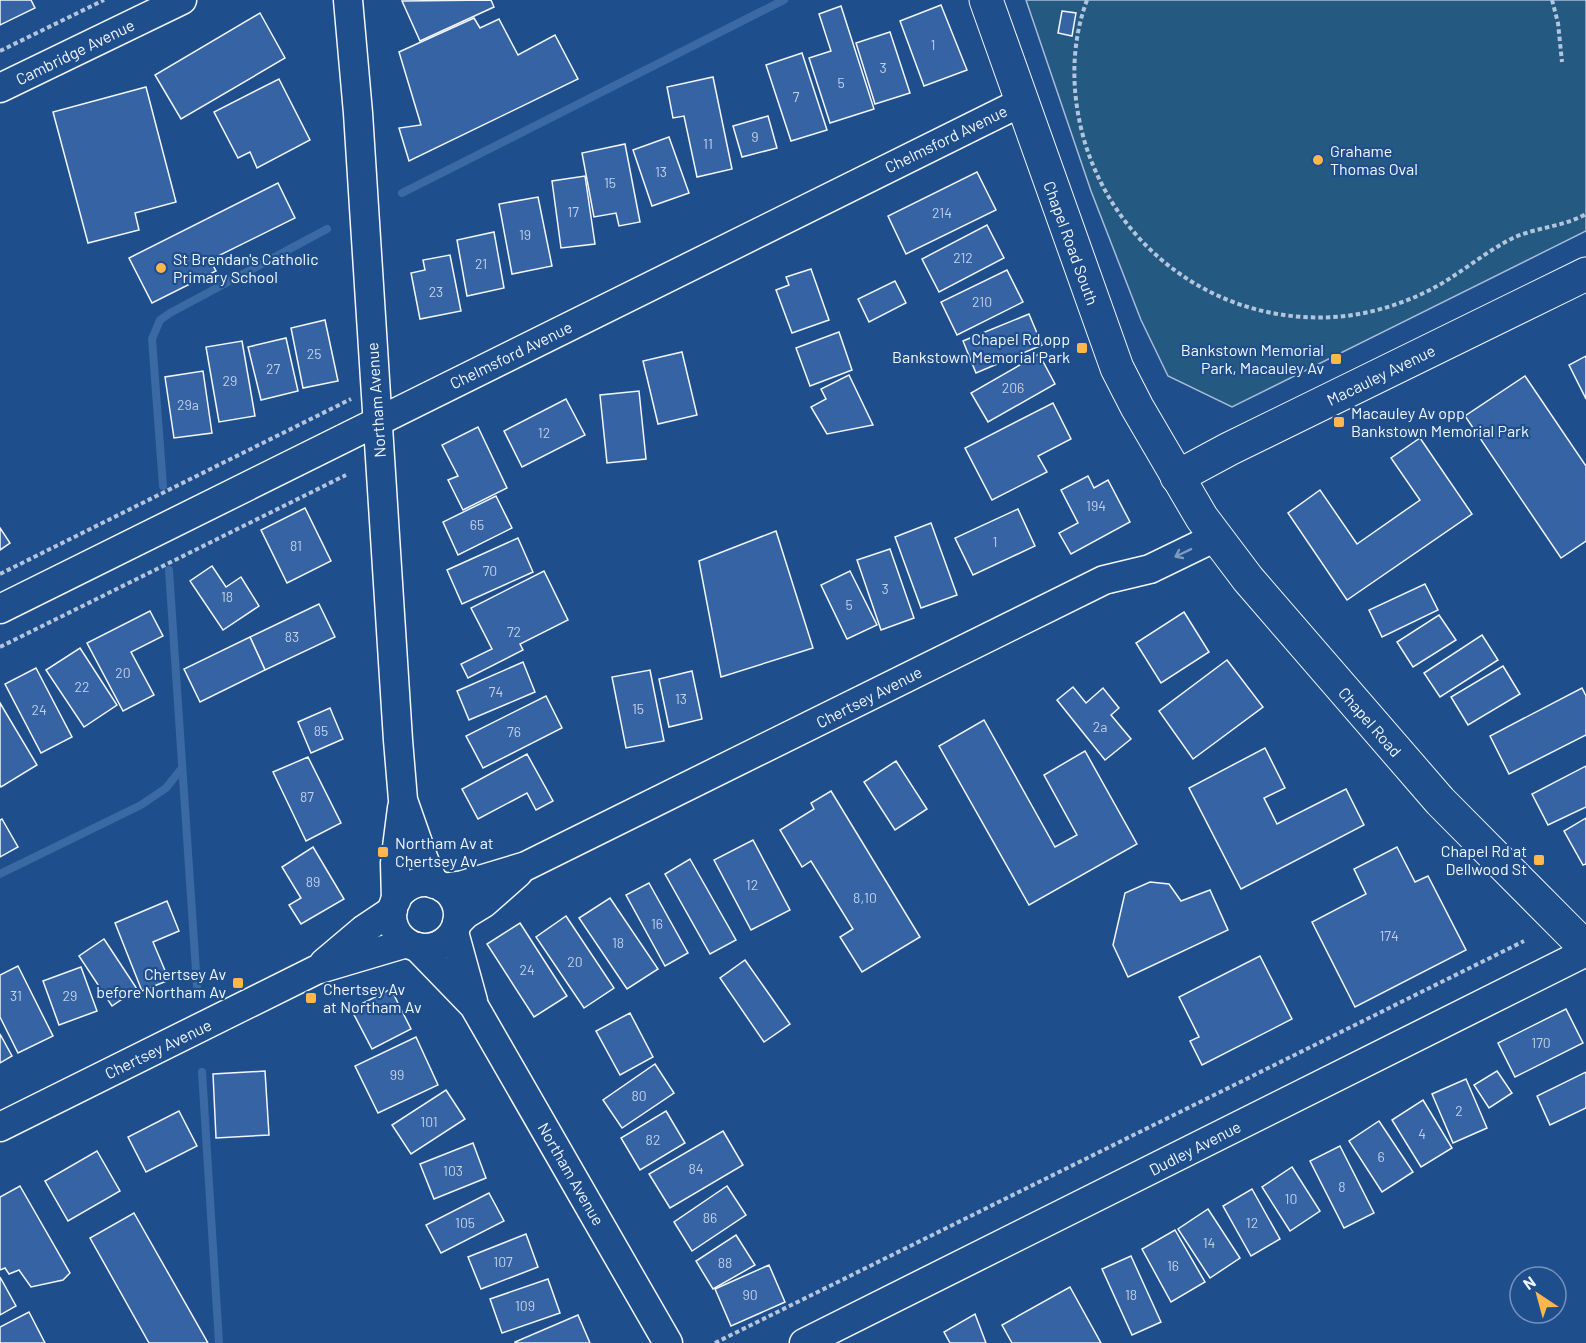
<svg xmlns="http://www.w3.org/2000/svg" width="1586" height="1343" viewBox="0 0 1586 1343" font-family="Barlow,sans-serif">
	<style>
		.green { fill: #245a82; stroke: #a8bbd7; stroke-width: 1.5 }
		.lines { fill: none; stroke-linecap: round; stroke-linejoin: round }
		.stream { stroke: #3b69a3; stroke-width: 8 }
		.building { fill: #3563a3; stroke: #f2f6ff; stroke-width: 1.5 }
		.minor-casing { stroke: #f2f6ff; stroke-width: 31 }
		.major-casing { stroke: #f2f6ff; stroke-width: 35 }
		.path { stroke: #b3c4dc; stroke-width: 4; stroke-dasharray: 4.5 3; stroke-linecap: butt }
		.minor { stroke: #1f4e8c; stroke-width: 28 }
		.major { stroke: #1f4e8c; stroke-width: 33 }
		.oneway { stroke: #7e9ac0 }
		.poi-dot { fill: #ffb74d; stroke: #1f4e8c; stroke-width: 2 }
		.labels { text-anchor: middle; stroke-width: 4.5; stroke-linejoin: round; paint-order: stroke }
		.number-label { font-size: 14px; fill: #c3d1e8 }
		.street-label { font-size: 16px; fill: #f2f6ff; stroke: #1f4e8c }
		.poi-label { font-size: 16px; fill: #f2f6ff; stroke: #1f4e8c; text-anchor: start }
	</style>
	<rect width="100%" height="100%" fill="#1f4e8c"/>
	<polygon class="green" points="1026,0 1586,0 1586,231 1232,407 1168,376 1141,320 1091,191"/>
	<g class="lines">
		<g class="stream">
			<polyline points="402,193 784,0"/>
			<polyline points="163,486 152,339 160,320 170,313 327,229"/>
			<polyline points="169,570 197,986"/>
			<polyline points="0,874 141,805 166,788 182,768"/>
			<polyline points="202,1072 219,1343"/>
		</g>
	</g>
	<g class="building">
		<polygon points="0,0 31,0 35,8 0,25"/>
		<polygon points="491,0 494,7 420,41 402,1"/>
		<polygon points="941,5 967,70 924,86 900,21"/>
		<polygon points="841,6 874,109 830,123 809,58 831,51 819,14"/>
		<polygon points="1062,11 1076,13 1072,36 1058,33"/>
		<polygon points="260,13 285,58 181,119 155,75"/>
		<polygon points="474,18 480,28 499,19 518,55 555,35 578,79 409,161 399,128 421,125 399,52"/>
		<polygon points="890,32 910,93 875,104 856,43"/>
		<polygon points="802,53 827,130 791,141 766,65"/>
		<polygon points="713,77 732,169 697,177 684,116 673,118 667,87"/>
		<polygon points="279,79 310,140 257,168 250,152 238,158 214,112"/>
		<polygon points="146,87 176,202 135,213 139,230 88,243 53,112"/>
		<polygon points="768,116 777,148 742,157 733,126"/>
		<polygon points="669,137 689,193 652,206 633,150"/>
		<polygon points="625,144 640,222 619,226 616,213 594,217 582,153"/>
		<polygon points="977,172 996,210 906,254 888,216"/>
		<polygon points="585,176 595,244 561,248 552,181"/>
		<polygon points="278,183 295,218 210,260 216,271 152,303 129,258"/>
		<polygon points="538,197 552,266 512,274 499,204"/>
		<polygon points="987,225 1004,258 939,292 922,259"/>
		<polygon points="494,232 504,288 467,296 457,240"/>
		<polygon points="450,255 461,311 420,319 411,273 425,270 423,260"/>
		<polygon points="811,269 829,320 792,333 776,290 789,285 786,277"/>
		<polygon points="1007,270 1023,302 957,335 941,302"/>
		<polygon points="895,281 906,303 869,322 858,299"/>
		<polygon points="1029,314 1042,345 976,373 963,341"/>
		<polygon points="325,320 338,381 303,388 291,328"/>
		<polygon points="839,332 852,370 810,386 796,348"/>
		<polygon points="286,338 298,391 261,400 248,347"/>
		<polygon points="242,341 255,416 219,422 206,347"/>
		<polygon points="682,352 697,415 658,424 643,361"/>
		<polygon points="1039,354 1055,384 988,422 971,393"/>
		<polygon points="1586,356 1586,399 1569,365"/>
		<polygon points="203,371 212,433 174,438 165,377"/>
		<polygon points="849,375 873,425 827,434 811,407 826,399 821,389"/>
		<polygon points="1525,376 1586,466 1586,541 1561,558 1465,416"/>
		<polygon points="639,391 646,459 607,463 600,395"/>
		<polygon points="566,399 585,435 522,467 504,431"/>
		<polygon points="1053,403 1071,439 1038,456 1047,472 992,500 965,448"/>
		<polygon points="478,427 507,488 463,510 448,480 458,476 442,445"/>
		<polygon points="1420,438 1472,514 1347,600 1288,513 1320,490 1357,544 1420,500 1391,458"/>
		<polygon points="1088,476 1094,488 1108,480 1130,522 1071,554 1059,533 1078,523 1061,490"/>
		<polygon points="496,496 512,528 458,555 443,522"/>
		<polygon points="305,508 331,561 287,583 261,530"/>
		<polygon points="1018,509 1035,546 973,575 955,538"/>
		<polygon points="931,523 957,595 921,608 895,537"/>
		<polygon points="0,528 10,543 0,550"/>
		<polygon points="776,531 813,648 721,677 699,561"/>
		<polygon points="518,538 533,572 462,604 447,570"/>
		<polygon points="890,549 914,618 881,630 857,560"/>
		<polygon points="212,566 226,587 241,577 259,606 223,630 190,581"/>
		<polygon points="544,571 568,620 520,644 523,650 468,678 461,664 492,649 471,608"/>
		<polygon points="850,571 877,625 847,639 821,585"/>
		<polygon points="1425,584 1438,610 1382,637 1369,610"/>
		<polygon points="319,604 335,637 265,670 250,637"/>
		<polygon points="150,611 163,636 131,652 154,695 123,711 87,643"/>
		<polygon points="1184,612 1209,652 1161,683 1136,643"/>
		<polygon points="1439,615 1456,640 1413,667 1397,642"/>
		<polygon points="1482,635 1498,660 1440,697 1424,673"/>
		<polygon points="250,637 265,670 200,702 184,669"/>
		<polygon points="80,648 117,705 84,727 46,670"/>
		<polygon points="1227,660 1263,707 1193,759 1159,711"/>
		<polygon points="523,662 535,692 469,720 457,691"/>
		<polygon points="1503,666 1520,694 1468,725 1451,697"/>
		<polygon points="36,668 72,737 41,753 5,684"/>
		<polygon points="650,670 664,741 626,748 612,677"/>
		<polygon points="692,671 702,719 669,727 659,679"/>
		<polygon points="1073,687 1086,703 1103,688 1119,708 1111,715 1131,739 1105,760 1057,700"/>
		<polygon points="1582,688 1586,696 1586,735 1509,774 1490,736"/>
		<polygon points="546,696 562,728 483,768 466,736"/>
		<polygon points="0,703 37,765 1,787 0,785"/>
		<polygon points="330,708 343,739 311,753 298,722"/>
		<polygon points="984,720 1055,847 1077,835 1044,775 1085,751 1137,844 1029,905 939,746"/>
		<polygon points="1265,748 1285,788 1264,798 1277,824 1346,789 1364,825 1241,889 1189,788"/>
		<polygon points="527,754 553,801 536,810 527,793 478,819 462,789"/>
		<polygon points="308,757 341,823 306,841 273,772"/>
		<polygon points="896,761 927,809 895,830 864,782"/>
		<polygon points="1586,766 1586,807 1548,825 1532,794"/>
		<polygon points="831,791 920,937 862,972 840,937 853,929 811,861 802,867 780,830 814,809 811,803"/>
		<polygon points="1586,818 1586,864 1583,865 1564,831"/>
		<polygon points="2,819 18,847 0,857 0,820"/>
		<polygon points="753,840 790,910 751,930 714,860"/>
		<polygon points="313,847 344,899 301,924 289,905 301,898 282,867"/>
		<polygon points="1397,847 1415,882 1428,876 1466,950 1355,1007 1312,922 1366,894 1354,869"/>
		<polygon points="690,859 736,940 710,954 665,874"/>
		<polygon points="1150,882 1169,884 1181,901 1210,890 1228,930 1128,977 1113,945 1125,893"/>
		<polygon points="649,883 688,953 665,966 626,895"/>
		<polygon points="610,898 658,969 627,989 579,918"/>
		<polygon points="167,901 179,931 153,942 169,980 142,991 115,923"/>
		<polygon points="566,916 614,988 584,1008 536,937"/>
		<polygon points="520,923 567,996 534,1017 487,944"/>
		<polygon points="104,939 137,989 112,1006 79,956"/>
		<polygon points="1260,956 1292,1019 1202,1065 1190,1041 1199,1037 1179,997"/>
		<polygon points="745,960 790,1024 764,1042 720,978"/>
		<polygon points="18,966 53,1036 18,1053 0,1017 0,975"/>
		<polygon points="81,967 97,1011 59,1025 43,981"/>
		<polygon points="391,989 411,1029 372,1049 351,1009"/>
		<polygon points="1566,1009 1583,1043 1515,1077 1498,1043"/>
		<polygon points="630,1013 653,1057 620,1075 596,1031"/>
		<polygon points="0,1034 12,1056 0,1063"/>
		<polygon points="416,1037 438,1085 378,1113 355,1066"/>
		<polygon points="655,1064 674,1093 622,1128 603,1100"/>
		<polygon points="265,1071 269,1135 216,1138 213,1074"/>
		<polygon points="1497,1071 1512,1093 1489,1108 1474,1085"/>
		<polygon points="1586,1072 1586,1108 1550,1125 1537,1096"/>
		<polygon points="1466,1079 1487,1128 1453,1143 1432,1094"/>
		<polygon points="446,1090 465,1119 411,1154 392,1125"/>
		<polygon points="1423,1100 1452,1148 1421,1167 1392,1120"/>
		<polygon points="179,1111 197,1146 146,1172 128,1137"/>
		<polygon points="666,1111 685,1143 640,1170 621,1138"/>
		<polygon points="1379,1121 1413,1172 1382,1192 1349,1141"/>
		<polygon points="723,1131 743,1165 670,1208 649,1174"/>
		<polygon points="473,1143 486,1178 434,1199 420,1164"/>
		<polygon points="1340,1146 1374,1213 1344,1228 1310,1161"/>
		<polygon points="97,1151 120,1191 68,1221 45,1181"/>
		<polygon points="1292,1167 1320,1211 1290,1231 1262,1187"/>
		<polygon points="20,1186 70,1273 63,1280 31,1287 19,1270 9,1274 5,1268 0,1270 0,1197"/>
		<polygon points="727,1186 746,1215 692,1251 674,1222"/>
		<polygon points="1252,1189 1280,1239 1251,1256 1223,1206"/>
		<polygon points="489,1193 504,1221 441,1253 426,1225"/>
		<polygon points="1208,1209 1240,1258 1210,1278 1178,1229"/>
		<polygon points="134,1213 208,1343 149,1343 90,1238"/>
		<polygon points="1175,1230 1205,1282 1171,1302 1142,1249"/>
		<polygon points="526,1234 538,1267 481,1289 468,1257"/>
		<polygon points="736,1235 755,1265 713,1289 696,1261"/>
		<polygon points="1131,1256 1161,1322 1132,1335 1102,1269"/>
		<polygon points="769,1265 785,1302 731,1326 715,1289"/>
		<polygon points="0,1277 16,1306 0,1315"/>
		<polygon points="548,1279 560,1313 502,1333 490,1299"/>
		<polygon points="1070,1287 1101,1343 1012,1343 1002,1325"/>
		<polygon points="29,1312 45,1343 0,1343 0,1327"/>
		<polygon points="975,1314 986,1343 950,1343 944,1332"/>
		<polygon points="578,1315 590,1343 515,1343 515,1342"/>
	</g>
	<g class="lines">
		<g class="minor-casing">
			<g id="minor">
				<polyline points="348,0 358,113 398,740 403,800 424,860 434,884"/>
				<polyline points="0,88 182,0"/>
				<polyline points="0,609 1022,102"/>
				<circle cx="425" cy="915" r="33"/>
				<polyline points="443,888 463,885 526,866 1104,580 1150,569 1216,537"/>
				<polyline points="396,901 395,863 402,808"/>
				<polyline points="457,923 466,914 484,903 518,873"/>
				<polyline points="454,932 473,1001"/>
				<polyline points="417,947 474,1006 668,1343"/>
				<polyline points="324,963 363,930 393,910"/>
				<polyline points="0,1127 316,970 407,943"/>
				<polyline points="804,1343 1586,952"/>
			</g>
		</g>
		<g class="major-casing">
			<g id="major">
				<polyline points="986,0 1117,368 1137,407 1202,518 1248,579 1440,801 1586,948"/>
				<polyline points="1177,477 1229,449 1586,274"/>
			</g>
		</g>
		<g class="path">
			<path d="M1087 0C1070 46 1071 96 1085 143 1120 256 1227 329 1346 316 1384 311 1420 298 1452 277 1472 264 1491 249 1513 238 1537 227 1563 227 1586 214"/>
			<polyline points="1552,0 1558,23 1562,62"/>
			<polyline points="0,51 104,0"/>
			<polyline points="0,574 351,399"/>
			<polyline points="0,647 346,475"/>
			<polyline points="715,1343 1524,941"/>
		</g>
		<use href="#minor" class="minor"/>
		<use href="#major" class="major"/>
	</g>
	<defs><path id="oneway-shaft" d="M-6 0H5M1.5-3L5.5 0L1.5 3" fill="none" stroke-width="1.6" stroke-linecap="round" stroke-linejoin="round" transform="scale(1.5)"/></defs>
	<use class="oneway" href="#oneway-shaft" transform="translate(1183 553) rotate(154)"/>
	<g class="poi-dot">
		<circle cx="1318" cy="160" r="6"/>
		<circle cx="161" cy="268" r="6"/>
		<rect x="1076" y="342" width="12" height="12" rx="3"/>
		<rect x="1330" y="353" width="12" height="12" rx="3"/>
		<rect x="1333" y="416" width="12" height="12" rx="3"/>
		<rect x="377" y="846" width="12" height="12" rx="3"/>
		<rect x="1533" y="854" width="12" height="12" rx="3"/>
		<rect x="232" y="977" width="12" height="12" rx="3"/>
		<rect x="305" y="992" width="12" height="12" rx="3"/>
	</g>
	<g class="labels">
		<g class="number-label">
			<text x="933" y="50">1</text>
			<text x="883" y="73">3</text>
			<text x="841" y="88">5</text>
			<text x="796" y="102">7</text>
			<text x="755" y="142">9</text>
			<text x="708" y="149">11</text>
			<text x="661" y="177">13</text>
			<text x="610" y="188">15</text>
			<text x="573" y="217">17</text>
			<text x="942" y="218">214</text>
			<text x="525" y="240">19</text>
			<text x="963" y="263">212</text>
			<text x="481" y="269">21</text>
			<text x="436" y="297">23</text>
			<text x="982" y="307">210</text>
			<text x="314" y="359">25</text>
			<text x="273" y="374">27</text>
			<text x="230" y="386">29</text>
			<text x="1013" y="393">206</text>
			<text x="188" y="410">29a</text>
			<text x="544" y="438">12</text>
			<text x="1096" y="511">194</text>
			<text x="477" y="530">65</text>
			<text x="995" y="547">1</text>
			<text x="296" y="551">81</text>
			<text x="490" y="576">70</text>
			<text x="885" y="594">3</text>
			<text x="227" y="602">18</text>
			<text x="849" y="610">5</text>
			<text x="514" y="637">72</text>
			<text x="292" y="642">83</text>
			<text x="123" y="678">20</text>
			<text x="82" y="692">22</text>
			<text x="496" y="697">74</text>
			<text x="681" y="704">13</text>
			<text x="638" y="714">15</text>
			<text x="39" y="715">24</text>
			<text x="1100" y="732">2a</text>
			<text x="321" y="736">85</text>
			<text x="514" y="737">76</text>
			<text x="307" y="802">87</text>
			<text x="313" y="887">89</text>
			<text x="752" y="890">12</text>
			<text x="865" y="903">8,10</text>
			<text x="657" y="929">16</text>
			<text x="1389" y="941">174</text>
			<text x="618" y="948">18</text>
			<text x="575" y="967">20</text>
			<text x="527" y="975">24</text>
			<text x="16" y="1001">31</text>
			<text x="70" y="1001">29</text>
			<text x="1541" y="1048">170</text>
			<text x="397" y="1080">99</text>
			<text x="639" y="1101">80</text>
			<text x="1459" y="1116">2</text>
			<text x="429" y="1127">101</text>
			<text x="1422" y="1139">4</text>
			<text x="653" y="1145">82</text>
			<text x="1381" y="1162">6</text>
			<text x="696" y="1174">84</text>
			<text x="453" y="1176">103</text>
			<text x="1342" y="1192">8</text>
			<text x="1291" y="1204">10</text>
			<text x="710" y="1223">86</text>
			<text x="465" y="1228">105</text>
			<text x="1252" y="1228">12</text>
			<text x="1209" y="1248">14</text>
			<text x="503" y="1267">107</text>
			<text x="725" y="1268">88</text>
			<text x="1173" y="1271">16</text>
			<text x="750" y="1300">90</text>
			<text x="1131" y="1300">18</text>
			<text x="525" y="1311">109</text>
		</g>
		<g class="street-label">
			<text transform="translate(75 52) rotate(-26)" y="6">Cambridge Avenue</text>
			<text transform="translate(946 139) rotate(-26)" y="6">Chelmsford Avenue</text>
			<text transform="translate(1071 243) rotate(70)" y="6">Chapel Road South</text>
			<text transform="translate(511 355) rotate(-26)" y="6">Chelmsford Avenue</text>
			<text transform="translate(1381 375) rotate(-26)" y="6">Macauley Avenue</text>
			<text transform="translate(376 400) rotate(-94)" y="6">Northam Avenue</text>
			<text transform="translate(869 697) rotate(-27)" y="6">Chertsey Avenue</text>
			<text transform="translate(1370 722) rotate(49)" y="6">Chapel Road</text>
			<text transform="translate(158 1049) rotate(-26)" y="6">Chertsey Avenue</text>
			<text transform="translate(1195 1148) rotate(-27)" y="6">Dudley Avenue</text>
			<text transform="translate(571 1174) rotate(60)" y="6">Northam Avenue</text>
		</g>
		<g class="poi-label">
			<text x="1330" y="157">Grahame<tspan x="1330" dy="18">Thomas Oval</tspan></text>
			<text x="173" y="265">St Brendan's Catholic<tspan x="173" dy="18">Primary School</tspan></text>
			<text x="1070" y="345" text-anchor="end">Chapel Rd opp<tspan x="1070" dy="18">Bankstown Memorial Park</tspan></text>
			<text x="1324" y="356" text-anchor="end">Bankstown Memorial<tspan x="1324" dy="18">Park, Macauley Av</tspan></text>
			<text x="1351" y="419">Macauley Av opp<tspan x="1351" dy="18">Bankstown Memorial Park</tspan></text>
			<text x="395" y="849">Northam Av at<tspan x="395" dy="18">Chertsey Av</tspan></text>
			<text x="1527" y="857" text-anchor="end">Chapel Rd at<tspan x="1527" dy="18">Dellwood St</tspan></text>
			<text x="226" y="980" text-anchor="end">Chertsey Av<tspan x="226" dy="18">before Northam Av</tspan></text>
			<text x="323" y="995">Chertsey Av<tspan x="323" dy="18">at Northam Av</tspan></text>
		</g>
	</g>
	<g transform="translate(1538 1295) rotate(324)"><circle r="28" fill="#1f4e8c" stroke="#7391ba" stroke-width="1.5"/>
	<path d="M0-4.5L10 22L0 15L-10 22Z" fill="#ffb74d"/>
	<text y="-9" font-size="16" font-weight="bold" text-anchor="middle" fill="#f2f6ff">N</text>
	</g>
</svg>
